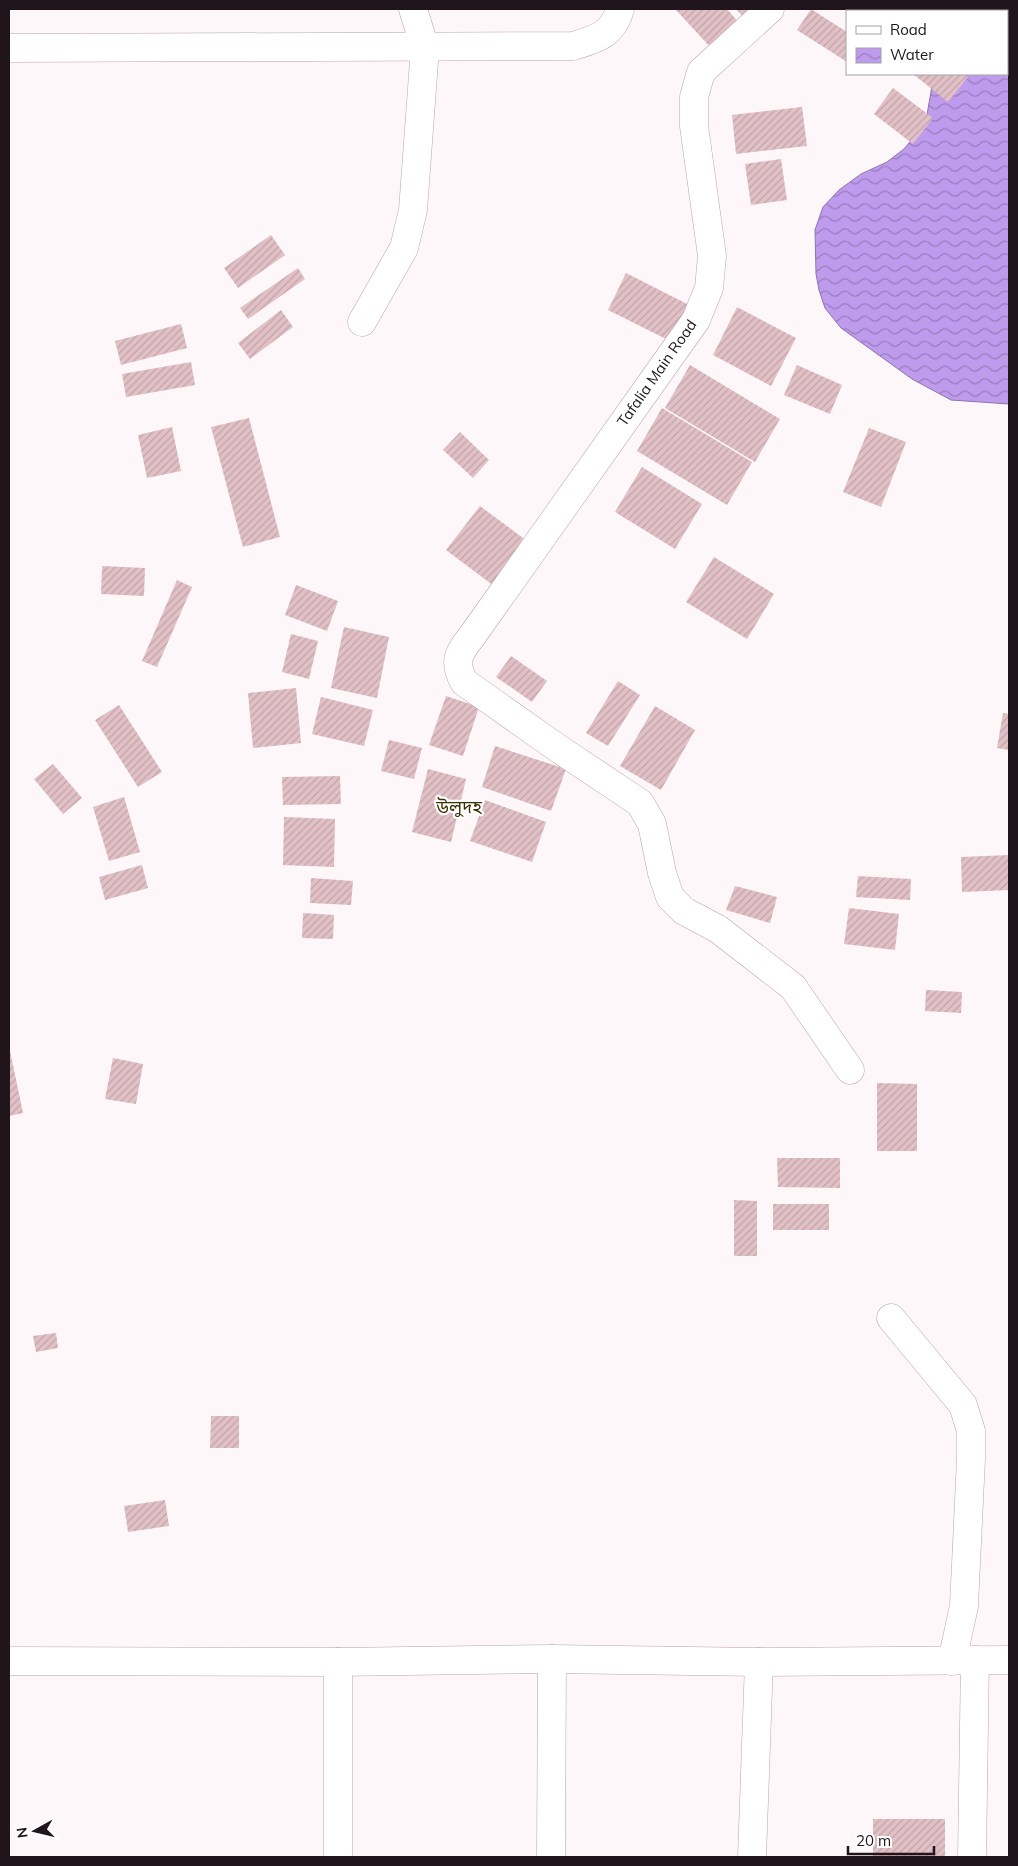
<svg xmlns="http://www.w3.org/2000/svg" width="1018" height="1866" viewBox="0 0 1018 1866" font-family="Mulish,'Noto Sans Bengali',sans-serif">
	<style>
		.water { fill: url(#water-waves); stroke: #8e73ad }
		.building { fill: url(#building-hatch) }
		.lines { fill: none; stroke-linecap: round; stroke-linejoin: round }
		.minor-casing { stroke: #bda1af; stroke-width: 29 }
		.minor { stroke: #fff; stroke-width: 28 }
		.labels { text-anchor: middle; stroke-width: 4.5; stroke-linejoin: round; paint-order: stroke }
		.street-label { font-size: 15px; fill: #1f151a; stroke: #fff }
		.quarter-label { font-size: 18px; fill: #3d2f04; stroke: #fff }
	</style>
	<defs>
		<pattern id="water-waves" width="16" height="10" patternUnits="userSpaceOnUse" patternTransform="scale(1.25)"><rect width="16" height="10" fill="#be9bec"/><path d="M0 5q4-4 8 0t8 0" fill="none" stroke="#9a7dbe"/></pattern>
		<pattern id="building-hatch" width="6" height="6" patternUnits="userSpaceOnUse" patternTransform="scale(1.25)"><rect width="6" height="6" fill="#e1c0c6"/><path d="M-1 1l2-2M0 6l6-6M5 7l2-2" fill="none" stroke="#c1a4aa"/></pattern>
	</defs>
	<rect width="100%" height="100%" fill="#fdf7fa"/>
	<polygon class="water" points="945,9 1009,9 1009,404 951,400 912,379 841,328 825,308 819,290 816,274 815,230 823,207 839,190 861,174 887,162 904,149 919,131 927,115 934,74 1007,74 1007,11 945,11"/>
	<g class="building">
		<polygon points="675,9 727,9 740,24 712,49"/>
		<polygon points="736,9 757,9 745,19"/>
		<polygon points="811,9 847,32 847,62 797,30"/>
		<polygon points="854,9 915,9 913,11 858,11"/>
		<polygon points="949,9 994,9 996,11 952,11"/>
		<polygon points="913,74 964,74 968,77 948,102"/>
		<polygon points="893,88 933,118 913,144 874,114"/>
		<polygon points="802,107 807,146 736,154 732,115"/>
		<polygon points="781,159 787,200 751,205 745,164"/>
		<polygon points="271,235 285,255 238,288 224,268"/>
		<polygon points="298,268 305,279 248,319 240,308"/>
		<polygon points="626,273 689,305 670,341 608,310"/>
		<polygon points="737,307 796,338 771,386 713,355"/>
		<polygon points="281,310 293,327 250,359 238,343"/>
		<polygon points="181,324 187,348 121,365 115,341"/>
		<polygon points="191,362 195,385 126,397 122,374"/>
		<polygon points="690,365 780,419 755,462 665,408"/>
		<polygon points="797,365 842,385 830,414 784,395"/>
		<polygon points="662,408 752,462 727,505 637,451"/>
		<polygon points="249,418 280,537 243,547 211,427"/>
		<polygon points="172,427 181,471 147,478 138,435"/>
		<polygon points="869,428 906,442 881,507 843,492"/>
		<polygon points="460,432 489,460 473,478 443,450"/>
		<polygon points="642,467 702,504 675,549 615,512"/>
		<polygon points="480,506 531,544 498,589 446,550"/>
		<polygon points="714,557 774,594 747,639 686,602"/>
		<polygon points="102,566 145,568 144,596 101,594"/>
		<polygon points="177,580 192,587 157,667 142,661"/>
		<polygon points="296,585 338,601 327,631 285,615"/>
		<polygon points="344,627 389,637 377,698 331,688"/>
		<polygon points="291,634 318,641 309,679 282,672"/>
		<polygon points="511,656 547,681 532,702 496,677"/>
		<polygon points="618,681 640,695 608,746 586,733"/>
		<polygon points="296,688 301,743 253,748 248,693"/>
		<polygon points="446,696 479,707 463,756 429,745"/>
		<polygon points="321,697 373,710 364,746 312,734"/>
		<polygon points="119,705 162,772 138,787 95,720"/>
		<polygon points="655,706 695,730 661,790 620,766"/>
		<polygon points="1003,713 1009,714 1009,750 997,748"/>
		<polygon points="389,740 422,748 414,779 381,771"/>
		<polygon points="495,746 566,769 551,811 482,787"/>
		<polygon points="53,764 82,798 63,814 34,779"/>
		<polygon points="428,769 466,779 451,842 412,832"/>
		<polygon points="340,776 341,804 283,805 282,777"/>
		<polygon points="124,797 140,852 109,861 93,807"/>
		<polygon points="485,800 546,822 532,862 470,841"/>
		<polygon points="284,817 335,819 334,867 283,865"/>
		<polygon points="1009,855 1009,890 962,892 961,857"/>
		<polygon points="142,865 148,888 105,900 99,877"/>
		<polygon points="858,876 911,879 910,900 856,897"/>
		<polygon points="311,878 353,881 351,905 310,903"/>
		<polygon points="735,886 777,897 770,923 726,910"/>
		<polygon points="849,908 899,914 895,950 844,944"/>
		<polygon points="303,913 334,915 333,939 302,938"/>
		<polygon points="926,990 962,992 961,1013 925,1011"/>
		<polygon points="9,1046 23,1113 9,1116"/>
		<polygon points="113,1058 143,1064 136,1104 105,1099"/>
		<polygon points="877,1083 917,1084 917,1151 877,1151"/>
		<polygon points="777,1158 840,1158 840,1188 778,1187"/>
		<polygon points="734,1200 757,1201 757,1256 734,1256"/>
		<rect x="773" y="1204" width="56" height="26"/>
		<polygon points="56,1333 58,1348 36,1352 33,1336"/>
		<polygon points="211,1416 239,1416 239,1448 210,1448"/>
		<polygon points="165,1500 169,1526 128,1532 124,1506"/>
		<rect x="873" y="1819" width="72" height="38"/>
	</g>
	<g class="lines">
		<g class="minor-casing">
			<g id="minor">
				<path d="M770 9 701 72 694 97V126L712 256 709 288 696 320 472 636C458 654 453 661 464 682L559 749 640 803 652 824 662 873 670 897 684 911 718 929 793 987 850 1070"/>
				<path d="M9 48 573 46C596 39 613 35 620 9"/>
				<polyline points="362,322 404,248 413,210 425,48 413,9"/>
				<polyline points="891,1318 963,1405 971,1431 971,1459 964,1606 952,1661"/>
				<polyline points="9,1661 338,1662 552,1659 759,1662 1009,1660"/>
				<polyline points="338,1857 338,1662"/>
				<polyline points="551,1857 552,1659"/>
				<polyline points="752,1857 759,1662"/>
				<polyline points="972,1857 975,1660"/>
			</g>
		</g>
		<use href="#minor" class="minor"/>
	</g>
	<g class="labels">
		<g class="street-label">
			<text transform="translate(657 373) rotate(-55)" y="5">Tafalia Main Road</text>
		</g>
		<g class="quarter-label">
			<text x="459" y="813">উলুদহ</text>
		</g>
	</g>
	<rect width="1018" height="1866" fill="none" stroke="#1f151a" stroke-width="20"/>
	<rect x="846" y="10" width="162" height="65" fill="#ffffff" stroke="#a5a1a3"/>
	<rect x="856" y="26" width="25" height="8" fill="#ffffff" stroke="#a5a1a3"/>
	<text x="890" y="35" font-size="15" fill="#1f151a">Road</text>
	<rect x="856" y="48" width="25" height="15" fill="url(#water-waves)" stroke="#a5a1a3"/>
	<text x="890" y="60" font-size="15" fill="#1f151a">Water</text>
	<g transform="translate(35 1831) rotate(262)" stroke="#ffffff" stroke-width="4" paint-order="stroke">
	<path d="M0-4L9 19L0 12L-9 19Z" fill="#1f151a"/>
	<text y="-8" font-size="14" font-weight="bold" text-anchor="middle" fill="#1f151a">N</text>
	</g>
	<path d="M848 1846v8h86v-8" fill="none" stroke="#1f151a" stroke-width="2.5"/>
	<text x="856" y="1846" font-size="15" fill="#1f151a" stroke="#ffffff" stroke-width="4" paint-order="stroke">20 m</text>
</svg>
